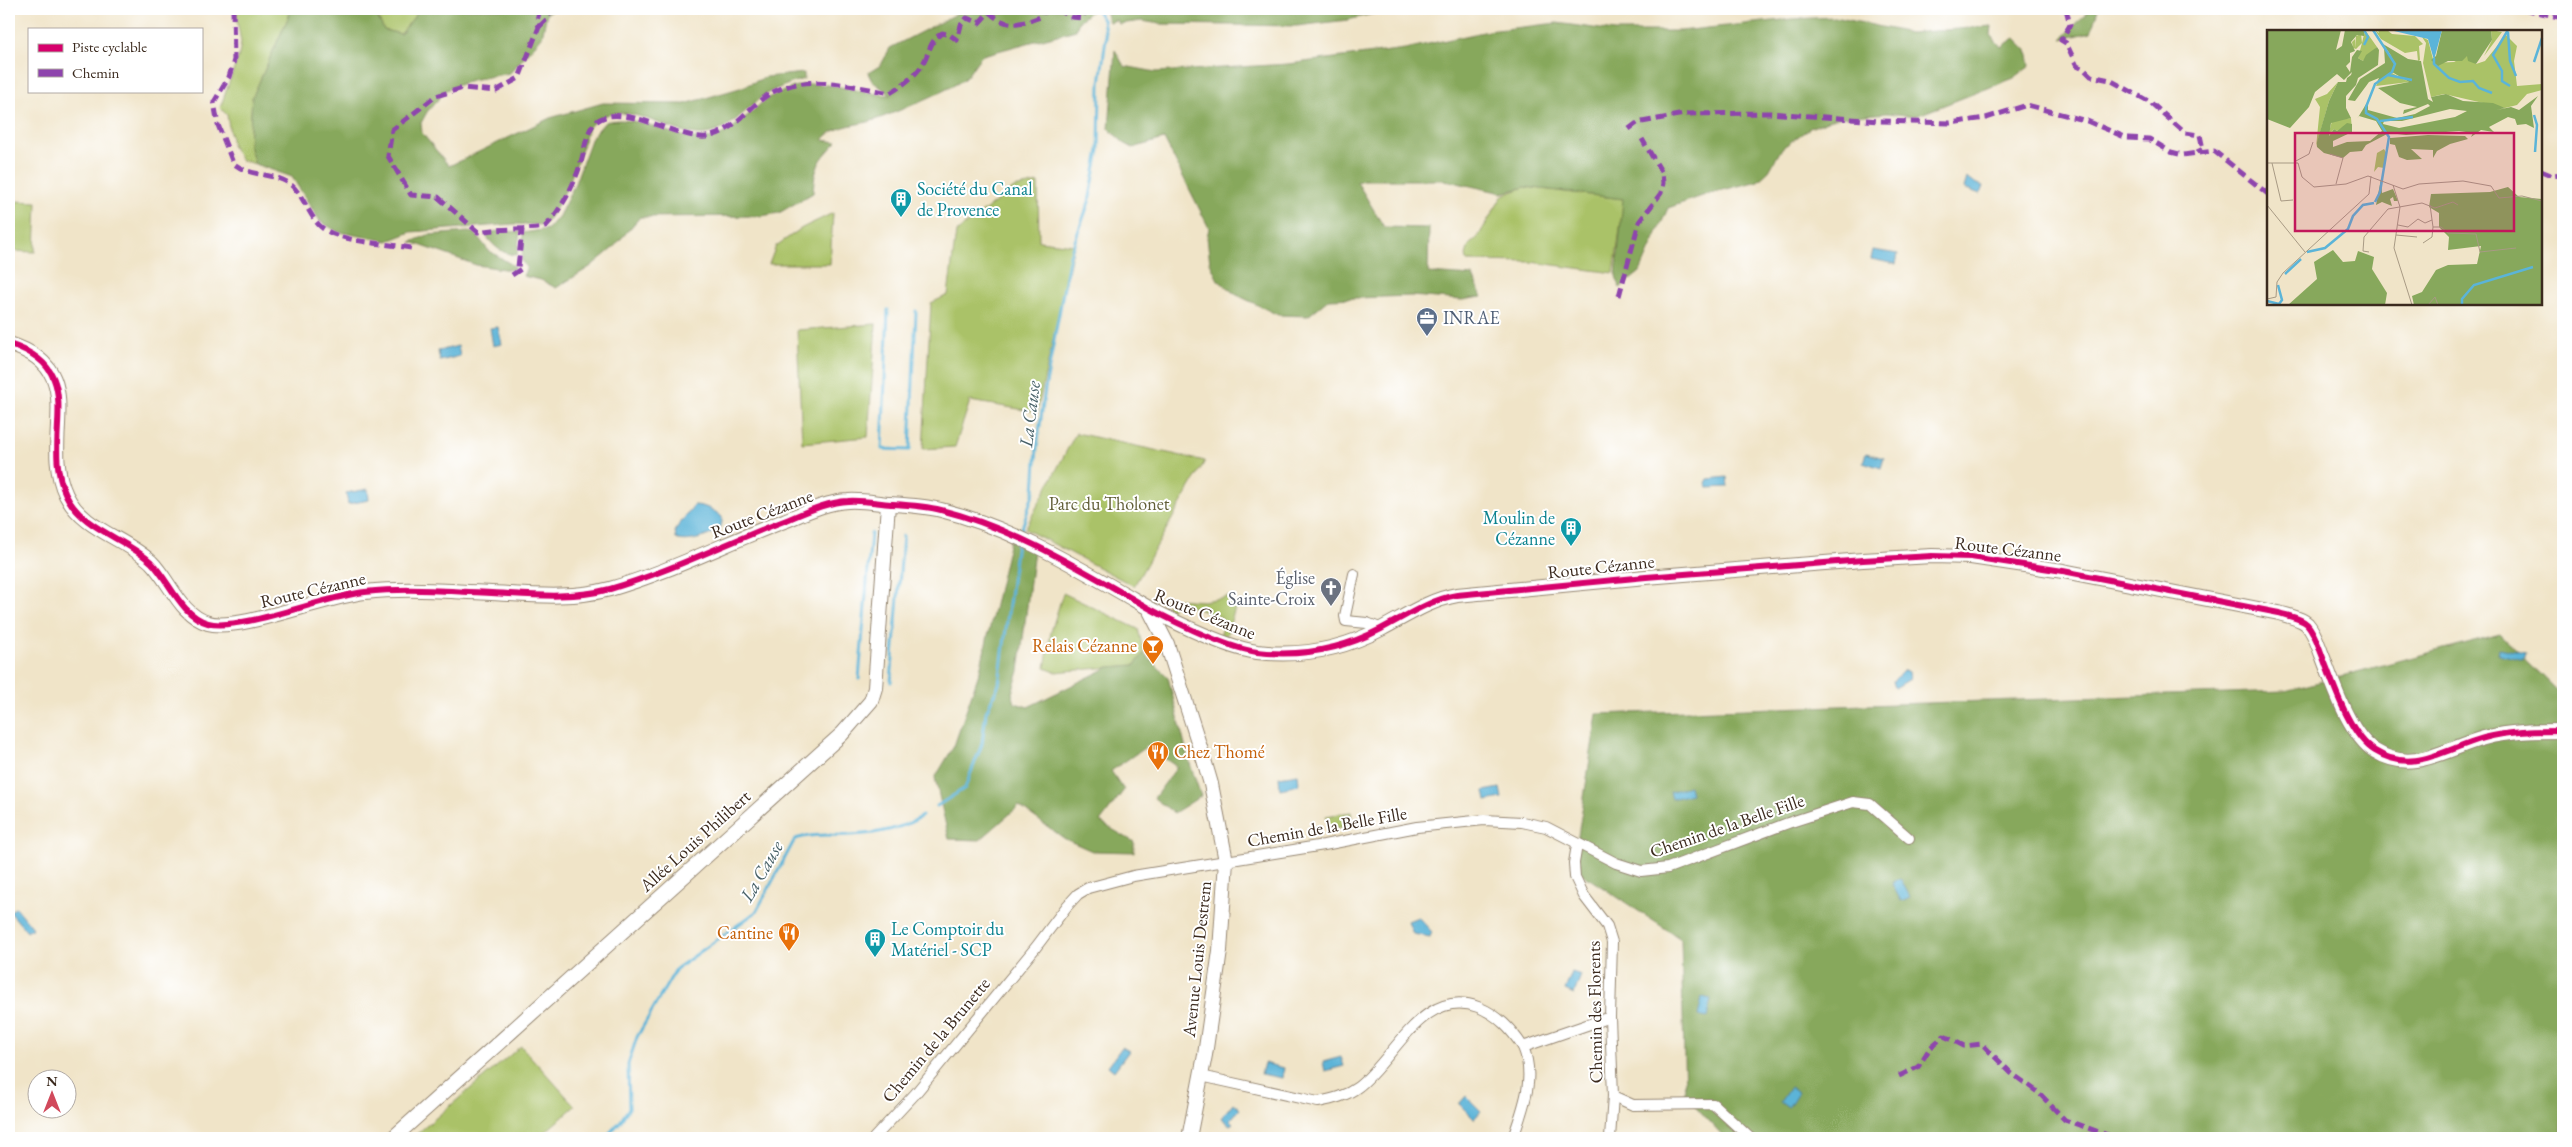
<svg xmlns="http://www.w3.org/2000/svg" width="2572" height="1147" viewBox="0 0 2572 1147" font-family="'EB Garamond',serif">
	<style>
		.green { fill: #aac267; stroke: #727642 }
		.forest { fill: #87a85c; stroke: #61693d }
		.water { fill: #5bb4d8; stroke: #4b6f7b }
		.lines { fill: none; stroke-linecap: round; stroke-linejoin: round }
		.stream { stroke: #5bb4d8; stroke-width: 3 }
		.street-casing { stroke: #968773; stroke-width: 12 }
		.secondary-casing { stroke: #968773; stroke-width: 16 }
		.street { stroke: #fff; stroke-width: 10 }
		.secondary { stroke: #fff; stroke-width: 14 }
		.quiet { stroke: #8e44ad; stroke-width: 5; stroke-dasharray: 10 5; stroke-linecap: butt }
		.cycleway-casing { stroke: #fff; stroke-width: 9 }
		.cycleway { stroke: #d6006c; stroke-width: 6 }
		.labels { text-anchor: middle; stroke-width: 4; stroke-linejoin: round; paint-order: stroke }
		.culture-label { font-size: 18px; fill: #0d838f; stroke: #fff; text-anchor: start }
		.service-label { font-size: 18px; fill: #4e5e75; stroke: #fff; text-anchor: start }
		.park-label { font-size: 18px; fill: #625f38; stroke: #fff }
		.street-label { font-size: 18px; fill: #3b2a1e; stroke: #fff }
		.worship-label { font-size: 18px; fill: #5b616d; stroke: #fff; text-anchor: end }
		.food-label { font-size: 18px; fill: #c56008; stroke: #fff; text-anchor: end }
		.water-label { font-size: 19px; font-style: italic; fill: #486168; stroke: #fff }
		.inset-river { fill: none; stroke: #5bb4d8; stroke-width: 2.5 }
		.inset-road { fill: none; stroke: #a89a84; stroke-width: 1 }
		.view { fill: #c2185b; fill-opacity: 0.15; stroke: #c2185b; stroke-width: 2.5 }
		.inset-edge { fill: none; stroke: #3b2a1e; stroke-width: 2.5 }
	</style>
	<rect width="100%" height="100%" fill="#fff"/>
	<filter id="ink" filterUnits="userSpaceOnUse"><feTurbulence type="fractalNoise" baseFrequency=".02" numOctaves="2"/><feDisplacementMap in="SourceGraphic" scale="10" xChannelSelector="R" yChannelSelector="G"/><feConvolveMatrix kernelMatrix="1 2 1 2 8 2 1 2 1" color-interpolation-filters="sRGB"/></filter>
	<filter id="wash" filterUnits="userSpaceOnUse"><feTurbulence type="fractalNoise" baseFrequency=".0096" numOctaves="4" result="noise"/><feDisplacementMap in="SourceGraphic" scale="20" xChannelSelector="R" yChannelSelector="G"/><feGaussianBlur stdDeviation="1.12" result="paint"/><feColorMatrix in="noise" values="0 0 0 0 0 0 0 0 0 0 0 0 0 0 0 0 0 1.4 0 .05"/><feComposite in="paint" operator="in"/></filter>
	<g filter="url(#wash)">
		<rect width="100%" height="100%" fill="#f0e4c8"/>
		<g class="green">
			<polygon points="235,9 292,9 252,98 249,145 255,164 241,160 232,145 227,115 220,108 239,55 241,42"/>
			<polygon points="376,9 420,9 401,34 384,30 375,12"/>
			<polygon points="1038,183 1039,241 1074,245 1037,412 970,401 955,447 923,449 931,303 948,295 956,232 1014,188"/>
			<polygon points="1525,187 1624,199 1614,273 1531,262 1467,261 1466,255 1469,245 1478,237 1503,195"/>
			<polygon points="13,201 37,202 35,252 10,251"/>
			<polygon points="833,213 830,264 769,264 776,246 802,228"/>
			<polygon points="876,324 868,437 802,443 797,330"/>
			<polygon points="1076,433 1205,461 1134,586 1025,529"/>
			<polygon points="1063,593 1138,629 1144,653 1135,665 1055,672 1045,668 1051,632"/>
			<polygon points="1233,596 1235,608 1226,637 1220,635 1225,624 1221,617 1175,601 1170,612 1165,609 1169,602 1175,599 1203,601"/>
			<polygon points="1351,812 1353,825 1329,829 1326,816"/>
			<polygon points="521,1046 575,1106 538,1138 412,1138"/>
		</g>
		<g class="forest">
			<path d="M292 9H376L375 12 384 30 401 34 420 9H555L547 13 542 37 510 73 471 80 446 90 427 112 421 123 422 133 449 166 550 118 603 103 685 104 740 88 766 77 804 73V79C792 83 779 87 768 93 747 106 732 131 705 134 671 138 624 94 593 123 585 129 584 145 580 154 571 179 561 204 544 225L514 224 411 232 388 241 338 232 320 221 292 177 255 164 249 145 252 98Z"/>
			<path d="M966 9H1094L1079 21 1076 30 983 55C974 63 970 74 964 79 952 89 884 118 868 122 853 125 832 127 823 140L837 142C818 161 815 166 813 193L779 213 761 216 640 217 613 248 590 267 556 288 541 280 523 276 527 267 522 262 523 233 548 229 559 216 574 186 592 137 605 122C643 112 674 143 709 138 734 135 751 108 772 96 778 93 787 90 793 87 822 77 862 95 891 95L872 81 868 73 881 65 890 48Z"/>
			<polygon points="1104,9 1393,9 1348,20 1297,26 1160,24 1142,21 1119,24 1117,20 1109,22"/>
			<polygon points="2090,9 2098,9 2091,32 2062,39"/>
			<polygon points="1835,17 1910,33 1992,26 1991,35 2001,47 2015,38 2027,50 2030,66 2014,78 1916,116 1886,113 1835,118 1810,128 1782,148 1769,171 1758,181 1711,193 1668,208 1640,272 1620,288 1616,276 1623,199 1525,187 1502,193 1444,180 1363,180 1357,182 1384,227 1429,228 1428,273 1473,276 1482,297 1462,300 1411,296 1329,299 1308,316 1278,315 1235,294 1218,280 1210,263 1207,237 1209,228 1164,139 1133,148 1124,143 1109,129 1115,50 1124,66 1156,72 1288,64 1405,49 1488,31 1557,23 1615,31 1680,31 1791,19"/>
			<path d="M499 231 520 232 517 255C503 254 495 248 487 237L491 232Z"/>
			<polygon points="468,232 475,233 488,250 514,266 514,269 511,270 476,265 411,242 428,235"/>
			<polygon points="1010,540 1034,550 1019,671 1012,693 1015,703 1028,707 1109,667 1135,665 1144,653 1168,677 1188,758 1201,796 1174,813 1154,798 1177,767 1147,746 1111,771 1124,790 1100,822 1134,842 1134,852 1092,851 1065,839 1019,806 980,840 949,839 935,778 954,746 980,670"/>
			<polygon points="2500,634 2563,696 2563,1138 1725,1138 1685,1095 1681,939 1573,868 1597,714 2285,691"/>
		</g>
		<g class="water">
			<polygon points="1967,178 1970,181 1983,186 1980,194 1964,188"/>
			<polygon points="1873,250 1898,254 1896,264 1871,259"/>
			<polygon points="498,327 502,344 493,346 490,328"/>
			<polygon points="458,346 460,356 440,361 438,351"/>
			<polygon points="1866,453 1884,458 1881,468 1863,462"/>
			<polygon points="1727,477 1728,487 1708,488 1706,483 1708,479"/>
			<polygon points="368,489 369,500 348,504 346,493"/>
			<path d="M694 505C703 505 715 510 722 517 722 522 722 526 719 529 710 537 686 544 676 539L675 530Z"/>
			<polygon points="2499,648 2526,653 2524,660 2498,654"/>
			<polygon points="1904,670 1909,672 1910,679 1895,688 1893,681"/>
			<polygon points="1298,774 1299,785 1280,789 1279,777"/>
			<polygon points="1689,786 1691,794 1672,799 1670,792"/>
			<polygon points="1500,788 1502,798 1486,801 1484,791"/>
			<polygon points="1900,878 1910,897 1901,901 1893,886 1894,881"/>
			<polygon points="16,907 33,928 27,932 10,912"/>
			<polygon points="1418,917 1432,932 1430,937 1413,934 1408,921"/>
			<polygon points="1572,972 1581,975 1574,994 1565,990"/>
			<polygon points="1702,997 1711,999 1707,1018 1698,1016"/>
			<polygon points="1122,1047 1129,1051 1114,1071 1108,1066"/>
			<polygon points="1341,1057 1344,1066 1325,1071 1323,1062"/>
			<polygon points="1264,1063 1284,1068 1282,1078 1261,1074"/>
			<polygon points="1790,1087 1798,1092 1788,1108 1780,1102"/>
			<polygon points="1466,1096 1481,1111 1474,1119 1459,1104"/>
			<polygon points="1233,1103 1240,1109 1230,1120 1233,1123 1230,1125 1221,1118"/>
		</g>
		<g class="lines">
			<g class="stream">
				<polyline points="888,310 882,449 910,450 916,311"/>
				<polyline points="1020,534 1034,491 1037,447 1045,389 1070,255 1089,202 1099,150 1100,83 1106,38 1103,20 1096,9"/>
				<polyline points="859,679 871,533"/>
				<polyline points="891,682 903,536"/>
				<polyline points="937,806 965,788 982,744 986,712 999,684 1017,542"/>
				<path d="M605 1138 620 1122 629 1108 628 1064 637 1037 676 969 756 912 795 839C814 833 831 836 850 835 876 834 901 830 922 816"/>
			</g>
		</g>
	</g>
	<g filter="url(#ink)">
		<g class="lines">
			<g class="street-casing">
				<g id="street">
					<polyline points="1354,574 1345,616 1346,621 1367,623 1382,629"/>
					<polyline points="1577,845 1574,863 1575,877 1584,896 1607,926 1612,942 1610,1017 1613,1096 1633,1105 1713,1104 1750,1138"/>
					<path d="M1201 1076 1318 1102C1333 1099 1346 1096 1358 1087 1394 1060 1423 986 1478 1007 1498 1015 1511 1029 1523 1047L1610 1017"/>
					<polyline points="874,1138 915,1094 1036,947 1067,906 1078,894 1088,888 1133,876 1324,845 1417,827 1484,820 1522,822 1546,827 1616,863 1641,871 1668,868 1788,823 1853,802 1870,804 1909,838"/>
					<path d="M1513 1138C1523 1108 1536 1078 1523 1047"/>
					<polyline points="1610,1138 1613,1096"/>
				</g>
			</g>
			<g class="secondary-casing">
				<g id="secondary">
					<path d="M9 344C93 370 38 437 66 495 83 530 124 537 151 562 170 581 180 615 208 623 239 632 326 596 365 592 412 587 462 592 509 594 543 596 576 598 610 589 669 572 726 543 784 521 804 513 826 502 848 501 862 500 877 503 891 504 907 505 925 506 941 510 1010 527 1072 564 1133 599 1163 617 1223 647 1257 652 1300 657 1343 649 1381 629 1406 616 1429 600 1457 595L1646 577 1863 560 1932 556 1971 557 2063 571 2279 613C2288 616 2301 618 2307 624 2315 633 2318 645 2322 655 2333 683 2349 735 2375 751 2413 775 2446 748 2484 738 2510 731 2536 731 2563 731"/>
					<polyline points="1149,609 1167,644 1204,760 1211,784 1226,861 1220,951 1205,1055 1189,1138"/>
					<polyline points="393,1138 842,734 871,701 875,688 888,504"/>
				</g>
			</g>
			<use href="#street" class="street"/>
			<use href="#secondary" class="secondary"/>
			<g class="quiet">
				<path d="M233 9 234 60 229 77 214 102 218 125 233 163C249 177 273 172 290 184 302 193 308 213 319 225 337 243 386 243 411 248"/>
				<path d="M540 9 537 21 539 27 519 78 496 91 463 88 436 96 392 130 388 156 411 195 438 197 478 232C500 228 522 230 545 227 561 209 573 188 580 165 584 154 586 134 593 125 615 97 678 140 706 137 734 133 748 106 771 93 808 73 851 86 890 93 901 87 913 77 921 67 930 54 928 42 942 33L950 35 957 40 961 25 967 18 979 23 989 12C1007 29 1021 24 1043 16L1044 9"/>
				<polyline points="1057,9 1072,17 1082,18 1086,9"/>
				<polyline points="2066,9 2070,25 2061,40 2066,43 2077,66 2084,69 2091,76 2110,80 2150,102 2185,133 2200,135 2203,149 2197,152"/>
				<polyline points="2524,9 2563,18"/>
				<polyline points="539,27 547,19 552,9"/>
				<polyline points="1629,129 1637,123 1684,114 1770,113 1879,121 1950,123 1986,118 2027,105 2087,121 2127,138 2149,139 2171,152 2183,155 2214,151 2268,194"/>
				<polyline points="2541,171 2551,175 2563,174"/>
				<polyline points="512,275 521,269 518,267 522,230"/>
				<polyline points="1619,296 1639,222 1661,193 1663,183 1662,173 1642,139"/>
				<polyline points="1899,1076 1918,1067 1930,1048 1944,1036 1964,1046 1982,1044 2011,1073 2039,1093 2065,1120 2116,1138"/>
			</g>
			<g class="cycleway-casing">
				<path id="cycleway" d="M9 344C93 370 38 437 66 495 83 530 124 537 151 562 170 581 180 615 208 623 239 632 326 596 365 592 412 587 462 592 509 594 543 596 576 598 610 589 669 572 726 543 784 521 804 513 826 502 848 501 862 500 877 503 891 504 907 505 925 506 941 510 1010 527 1072 564 1133 599 1163 617 1223 647 1257 652 1300 657 1343 649 1381 629 1406 616 1429 600 1457 595L1646 577 1863 560 1932 556 1971 557 2063 571 2279 613C2288 616 2301 618 2307 624 2315 633 2318 645 2322 655 2333 683 2349 735 2375 751 2413 775 2446 748 2484 738 2510 731 2536 731 2563 731"/>
			</g>
			<use href="#cycleway" class="cycleway"/>
		</g>
	</g>
	<defs>
		<g id="building-pin" transform="scale(1.125)"><path d="M0 17L-7.5 6A9.5 9.5 0 1 1 7.5 6Z" fill="#0f9aa8" stroke="#fff"/><path d="M-4-6H4V6H1V3H-1V6H-4ZM-2.5-4.3h1.7v1.8h-1.7ZM.8-4.3h1.7v1.8H.8ZM-2.5-1h1.7V.8h-1.7ZM.8-1h1.7V.8H.8Z" fill="#fff"/></g>
		<g id="office-pin" transform="scale(1.125)"><path d="M0 17L-7.5 6A9.5 9.5 0 1 1 7.5 6Z" fill="#5c6f8a" stroke="#fff"/><path d="M-6-3h4V-5.5h4V-3h4V5H-6ZM-1-4.5V-3h2v-1.5ZM-6 0V1H6V0Z" fill="#fff"/></g>
		<g id="church-pin" transform="scale(1.125)"><path d="M0 17L-7.5 6A9.5 9.5 0 1 1 7.5 6Z" fill="#6b7280" stroke="#fff"/><path d="M-1.2-6h2.4v3.5h3.3v2.4h-3.3V6h-2.4V-.1h-3.3v-2.4h3.3Z" fill="#fff"/></g>
		<g id="bar-pin" transform="scale(1.125)"><path d="M0 17L-7.5 6A9.5 9.5 0 1 1 7.5 6Z" fill="#e8710a" stroke="#fff"/><path d="M-6-5H6L.8 .8V4.5H3.5V6h-7V4.5H-.8V.8Z" fill="#fff"/></g>
		<g id="restaurant-pin" transform="scale(1.125)"><path d="M0 17L-7.5 6A9.5 9.5 0 1 1 7.5 6Z" fill="#e8710a" stroke="#fff"/><path d="M-5-6h1v4h1v-4h1v4h1v-4h1v5L-1.5 .5V6h-2V.5L-5-1ZM5-6V6H3V1.5H1.5Q1.5-4 5-6Z" fill="#fff"/></g>
	</defs>
	<g fill-rule="evenodd">
		<use href="#building-pin" x="901" y="199"/>
		<use href="#office-pin" x="1427" y="318"/>
		<use href="#building-pin" x="1571" y="528"/>
		<use href="#church-pin" x="1331" y="588"/>
		<use href="#bar-pin" x="1153" y="646"/>
		<use href="#restaurant-pin" x="1158" y="752"/>
		<use href="#restaurant-pin" x="789" y="933"/>
		<use href="#building-pin" x="875" y="939"/>
	</g>
	<g class="labels">
		<g class="culture-label">
			<text x="917" y="195">Société du Canal<tspan x="917" dy="21">de Provence</tspan></text>
			<text x="1555" y="524" text-anchor="end">Moulin de<tspan x="1555" dy="21">Cézanne</tspan></text>
			<text x="891" y="935">Le Comptoir du<tspan x="891" dy="21">Matériel - SCP</tspan></text>
		</g>
		<g class="service-label">
			<text x="1443" y="324">INRAE</text>
		</g>
		<g class="park-label">
			<text x="1109" y="510">Parc du Tholonet</text>
		</g>
		<g class="street-label">
			<text transform="translate(762 514) rotate(-21)" y="6">Route Cézanne</text>
			<text transform="translate(2008 549) rotate(7)" y="6">Route Cézanne</text>
			<text transform="translate(1601 567) rotate(-6)" y="6">Route Cézanne</text>
			<text transform="translate(313 590) rotate(-13)" y="6">Route Cézanne</text>
			<text transform="translate(1205 614) rotate(22)" y="6">Route Cézanne</text>
			<text transform="translate(1727 826) rotate(-19)" y="6">Chemin de la Belle Fille</text>
			<text transform="translate(1327 827) rotate(-10)" y="6">Chemin de la Belle Fille</text>
			<text transform="translate(695 841) rotate(-42)" y="6">Allée Louis Philibert</text>
			<text transform="translate(1197 959) rotate(-84)" y="6">Avenue Louis Destrem</text>
			<text transform="translate(1595 1012) rotate(-91)" y="6">Chemin des Florents</text>
			<text transform="translate(936 1040) rotate(-50)" y="6">Chemin de la Brunette</text>
		</g>
		<g class="worship-label">
			<text x="1315" y="584">Église<tspan x="1315" dy="21">Sainte-Croix</tspan></text>
		</g>
		<g class="food-label">
			<text x="1137" y="652">Relais Cézanne</text>
			<text x="1174" y="758" text-anchor="start">Chez Thomé</text>
			<text x="773" y="939">Cantine</text>
		</g>
		<g class="water-label">
			<text transform="translate(1029 414) rotate(-83)" y="7">La Cause</text>
			<text transform="translate(761 871) rotate(-60)" y="7">La Cause</text>
		</g>
	</g>
	<g transform="translate(2267 30)">
		<rect width="275" height="275" fill="#f0e4c8"/>
		<path d="M98 0 110 17 96 31 91 28 95 13 89 19 86 18 85 12 88 9V18L89 6 94 4 95 13ZM108 0 112 3 111 0H120L125 4 148 6 156 14 152 16 153 30 151 31 150 21 138 23 114 9ZM224 0 235 2 217 26 225 10ZM239 5 250 16 247 31 250 56 275 54V60L260 64 250 75 238 78 177 64 164 67 156 33 159 13 155 7 161 10 167 33 187 32 200 25 209 34 218 31ZM125 43 142 52 109 56 111 52ZM71 52 62 71 49 117 53 77 48 69 60 64ZM84 88 85 100 79 95 70 101 67 99 61 106 65 91ZM117 119 120 124 117 138 111 137 107 142 110 123Z" fill="#aac267"/>
		<path d="M0 0H74L69 20 75 16 78 0H97V6L90 5 84 12 88 21 83 23V32L79 36 83 42 85 27 90 20 95 21 91 28 96 31 99 25 110 17 112 20 111 35 91 48 89 55 79 66V78L84 88 64 93 62 106 67 99 70 101 80 93 85 94V102L66 111V117L80 112 103 111 115 101 109 91 92 86 90 89 101 71V80L130 88 148 84 163 76 161 74 136 84 137 80 150 77 133 73 111 58 142 52 125 42 109 54 112 48 102 52 88 71 81 70 93 49 118 33 117 18 125 27 116 14 141 29 154 31 161 69 166 72 164 67 179 64 196 71 226 73 238 78 230 80 244 77 252 80 271 66 264 76 267 98 259 94 250 95 248 89 241 87 222 97 227 102 214 100 204 107 206 103 192 101 139 105 122 103 99 115 95 121 83 122 76 128 57 123 50 117V112L62 71 71 52H79L80 48 84 45 85 42 77 50 70 44 48 62 42 77 23 98 0 89ZM183 79 200 81 188 87 132 98 116 94 117 91H135ZM175 0H224L225 10 209 34 201 31 200 26 195 31H181L171 36 164 30 169 26ZM161 105 198 106 201 109 183 114 170 121 166 128V120L144 119 155 129 140 130 132 127 128 115 123 114V108ZM114 149 115 163 126 159 131 171H127L126 167 123 169 125 176 115 172 109 175ZM241 157 252 167 275 169V275H147L145 266 155 262 169 240 181 235 210 234 214 216 181 220 182 207 172 197V183L162 177 164 164 223 162ZM66 220 76 232 88 231 91 221 107 227 105 239 120 263 118 275H21L50 249 47 232Z" fill="#87a85c" fill-rule="evenodd"/>
		<path d="M175 0 167 30 161 9 127 1Z" fill="#5bb4d8"/>
		<path class="inset-river" d="M97 0 101 7 97 15M106 0 128 34 125 42 108 54 99 77V83L110 89 122 107 113 162 108 172M241 0 226 25 235 41V51L243 56M241 2 243 31 249 46M167 28V34L182 48 193 52 206 51 212 58 225 63M267 32 275 8M121 45 145 50M267 85 270 95 268 122M113 91 146 87M40 222 58 218 81 199 86 186 96 175 107 173M18 244 34 229M0 271 12 274 15 270 11 255M195 275V269L207 255 266 237"/>
		<path class="inset-road" d="M63 124 76 128 69 154M27 132 42 124 46 112M0 133H31L35 147 47 157 79 154 101 146 136 159 152 154 196 151 224 156 232 168 255 166 275 171M5 133 14 171 26 170M126 155 133 177 127 218 145 275M0 175 38 222M163 175 166 197H174L181 203 209 204 213 222 249 218M131 195 141 197 151 189 158 193 165 190M129 205 150 207M156 213 165 207 166 197M102 222 96 221 97 207 121 179 155 173 168 178 186 172 191 175M0 269 9 267 10 252 16 243 102 164 104 146M161 275 168 267 171 275"/>
		<path class="view" d="M28 103H247V201H28Z"/>
		<rect width="275" height="275" class="inset-edge"/>
	</g>
	<rect width="2572" height="1147" fill="none" stroke="#fff" stroke-width="30"/>
	<rect x="28" y="28" width="175" height="65" fill="#ffffff" stroke="#b1aaa5"/>
	<rect x="38" y="44" width="25" height="8" fill="#d6006c" stroke="#b1aaa5"/>
	<text x="72" y="52" font-size="15" fill="#3b2a1e">Piste cyclable</text>
	<rect x="38" y="69" width="25" height="8" fill="#8e44ad" stroke="#b1aaa5"/>
	<text x="72" y="78" font-size="15" fill="#3b2a1e">Chemin</text>
	<g transform="translate(52 1094)"><circle r="24" fill="#ffffff" stroke="#b1aaa5"/>
	<path d="M0-4L9 19L0 12L-9 19Z" fill="#d1495b"/>
	<text y="-8" font-size="14" font-weight="bold" text-anchor="middle" fill="#3b2a1e">N</text>
	</g>
</svg>
